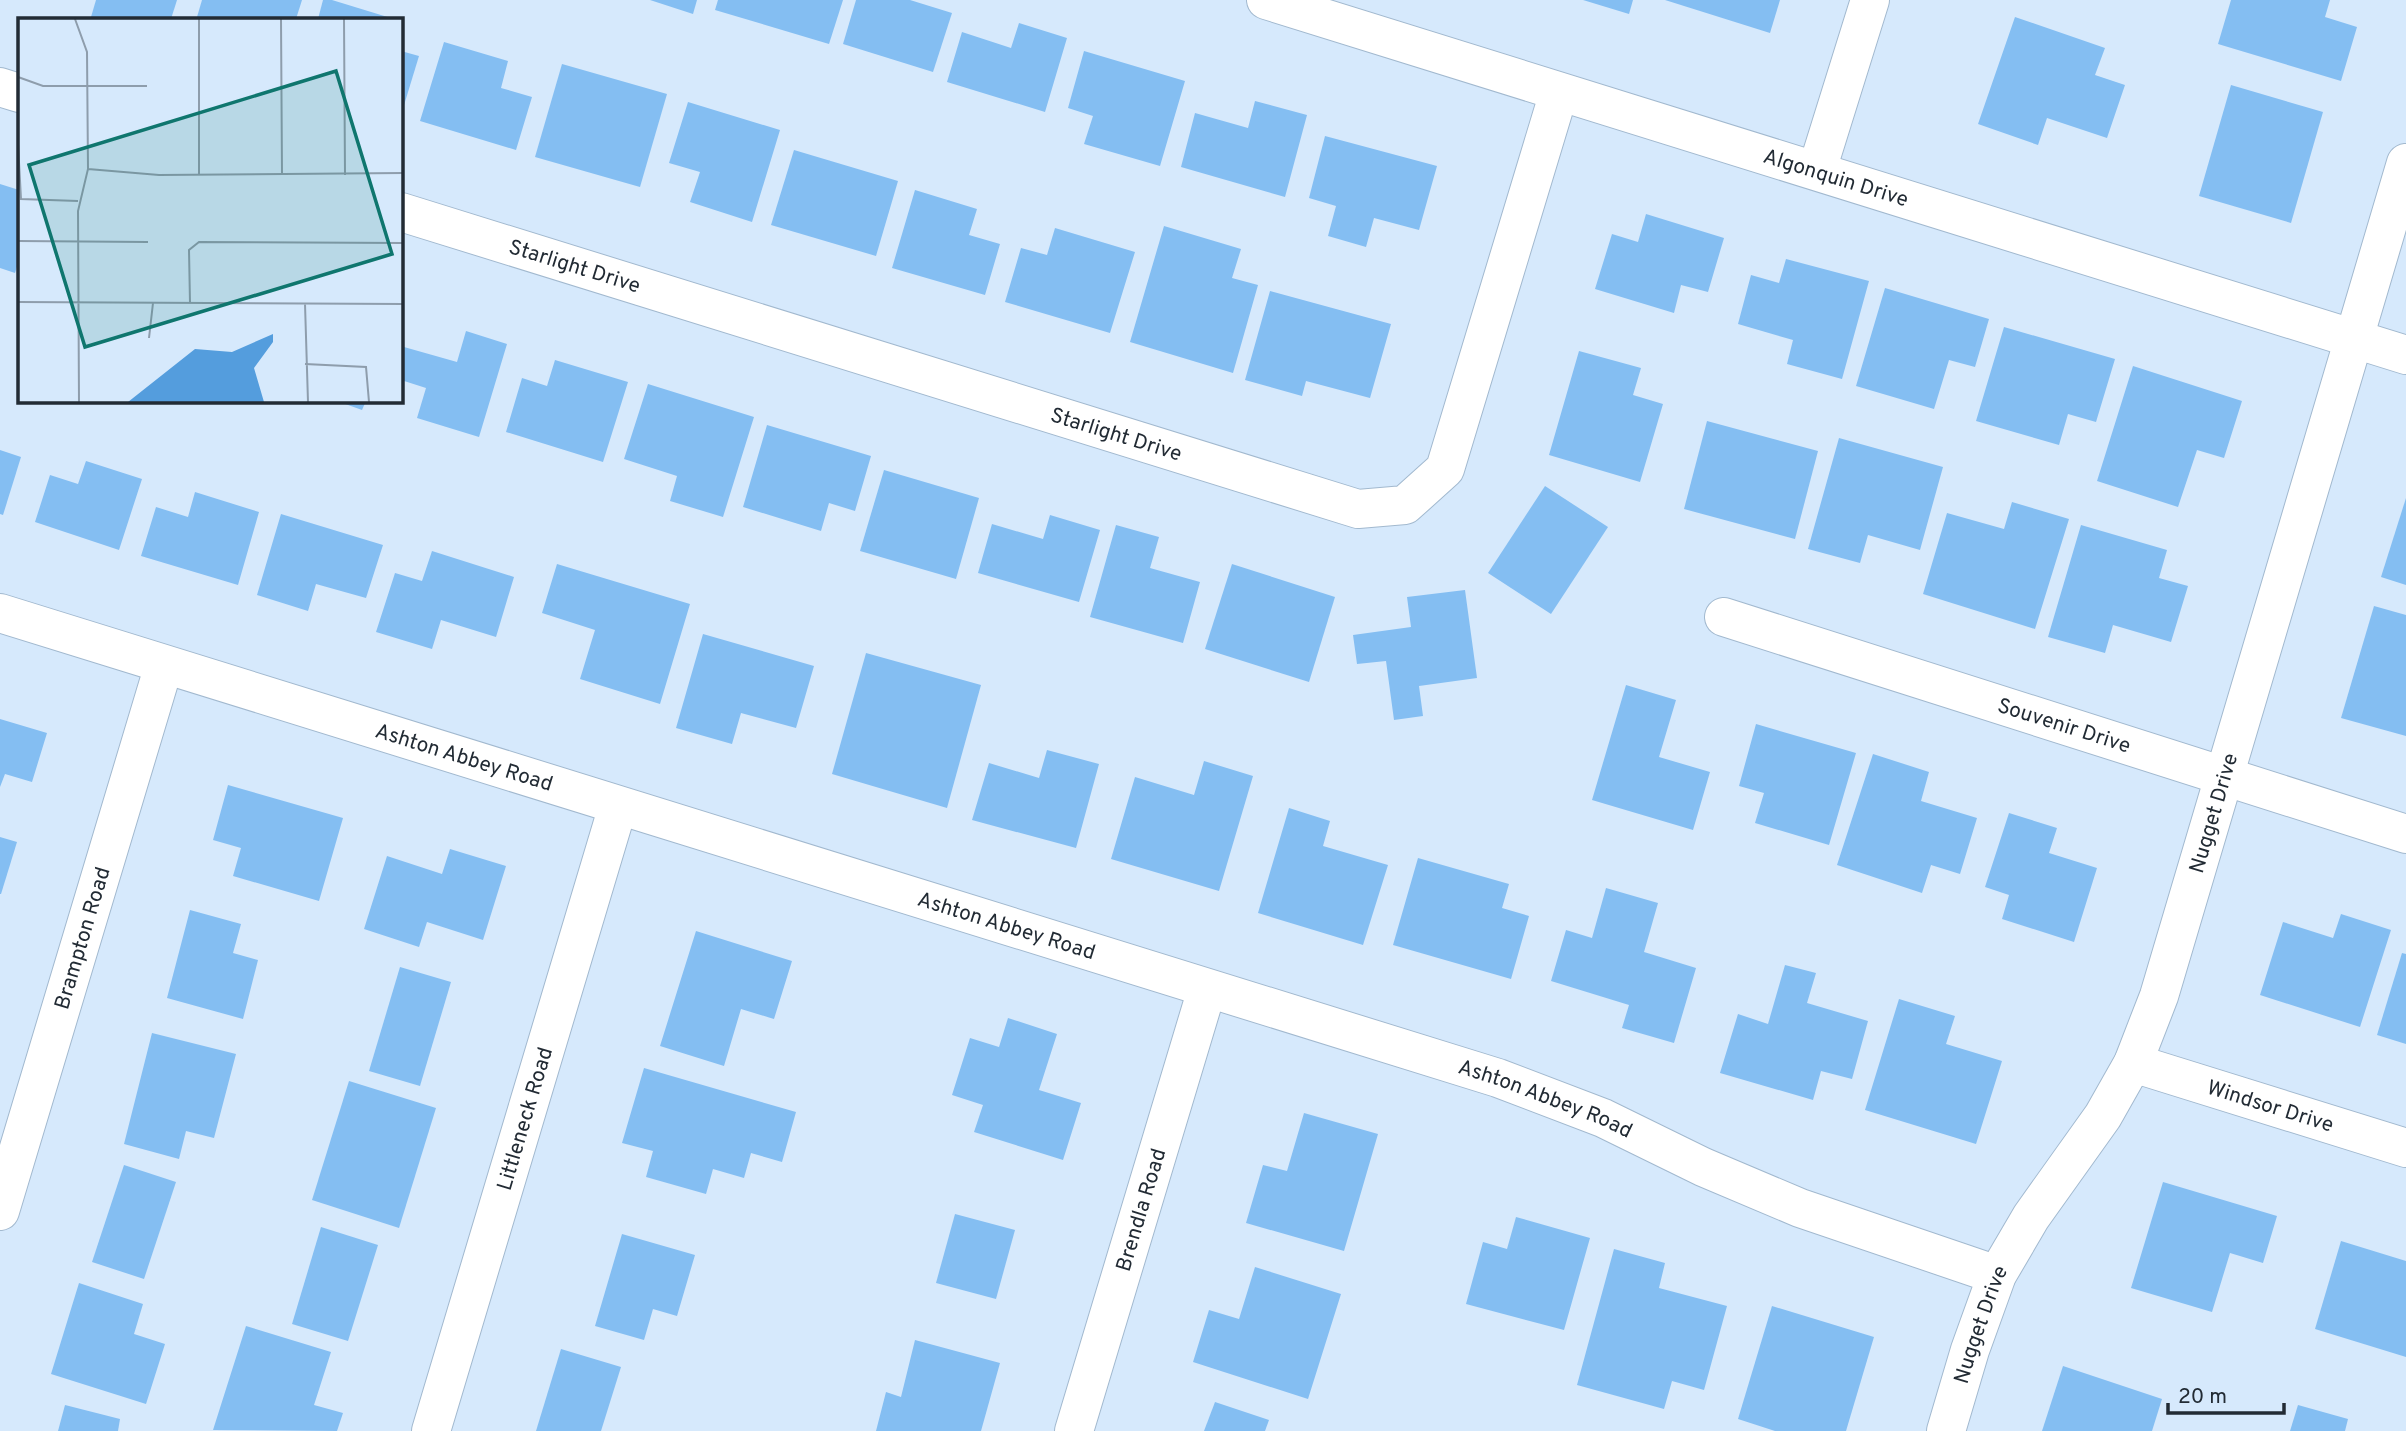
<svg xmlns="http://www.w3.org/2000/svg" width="2406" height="1431" viewBox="0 0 2406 1431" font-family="Overpass,sans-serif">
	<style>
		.building { fill: #84bef2 }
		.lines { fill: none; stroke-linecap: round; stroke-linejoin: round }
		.minor-casing { stroke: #a2b9cf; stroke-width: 40 }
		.minor { stroke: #fff; stroke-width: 38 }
		.labels { text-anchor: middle; stroke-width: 6; stroke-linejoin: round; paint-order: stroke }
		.street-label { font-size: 21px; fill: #222b34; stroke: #d6e9fc }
		.inset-road { fill: none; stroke: #8e9dac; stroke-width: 2 }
		.view { fill: #0f766e; fill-opacity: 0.15; stroke: #0f766e; stroke-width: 3.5 }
		.inset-edge { fill: none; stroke: #222b34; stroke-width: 3.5 }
	</style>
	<rect width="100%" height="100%" fill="#d6e9fc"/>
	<g class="building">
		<polygon points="96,0 177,0 171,19 99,19 91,17"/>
		<polygon points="202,0 302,0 296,19 204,19 197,17"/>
		<polygon points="323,0 332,0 394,19 318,19"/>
		<polygon points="650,0 697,0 693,14"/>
		<polygon points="718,0 843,0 829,44 715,10"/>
		<polygon points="856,0 910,0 952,13 933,72 843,44"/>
		<polygon points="1583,0 1633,0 1629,14"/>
		<polygon points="1665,0 1780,0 1770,33"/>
		<polygon points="2231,0 2330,0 2325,17 2357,27 2341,81 2218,44"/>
		<polygon points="2015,17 2105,48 2095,75 2125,85 2107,138 2047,118 2038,145 1978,124"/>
		<polygon points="1019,23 1067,38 1045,112 947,82 962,32 1011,48"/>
		<polygon points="444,42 508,61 501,88 532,97 516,150 420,121"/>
		<polygon points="401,51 419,56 401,115"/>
		<polygon points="1084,51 1185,81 1160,166 1084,144 1093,116 1068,108"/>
		<polygon points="562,64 667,94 640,187 535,157"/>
		<polygon points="2231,85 2323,112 2291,223 2199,196"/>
		<polygon points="1255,101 1307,115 1285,197 1181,167 1195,113 1248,128"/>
		<polygon points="688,102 780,130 752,222 690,202 700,172 669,163"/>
		<polygon points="1325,136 1437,166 1419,230 1374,218 1366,247 1328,236 1336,206 1309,198"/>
		<polygon points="794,150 898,181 876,256 771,225"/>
		<polygon points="0,184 19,190 19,260 15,273 0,268"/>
		<polygon points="915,190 977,209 969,235 1000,244 985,295 892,268"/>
		<polygon points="1646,214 1724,238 1708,292 1681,285 1674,313 1595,289 1612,234 1638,242"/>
		<polygon points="1164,226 1241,249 1232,278 1258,285 1233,373 1130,342"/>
		<polygon points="1055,228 1135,252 1110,333 1005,302 1021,248 1047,255"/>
		<polygon points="1786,259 1869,281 1842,379 1787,364 1793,340 1738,324 1751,275 1779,283"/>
		<polygon points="1885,288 1989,319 1975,367 1949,360 1934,409 1856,386"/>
		<polygon points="1270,291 1391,324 1370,398 1306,381 1302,396 1245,380"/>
		<polygon points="2004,327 2115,359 2096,422 2068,414 2059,445 1976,421"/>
		<polygon points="466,331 507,344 479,437 417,418 426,388 401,380 401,357 404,347 457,362"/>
		<polygon points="1579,351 1641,368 1633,395 1663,404 1640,482 1549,455"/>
		<polygon points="555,360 628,382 603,462 506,432 522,378 547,386"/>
		<polygon points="2133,366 2242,401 2224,458 2197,450 2178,507 2097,481"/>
		<polygon points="648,384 754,417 723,517 670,501 677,476 624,459"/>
		<polygon points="337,401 366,401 362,410"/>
		<polygon points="1707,421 1818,451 1795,539 1684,509"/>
		<polygon points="767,425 871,456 855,511 829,503 821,531 743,507"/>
		<polygon points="1839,438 1943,467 1920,550 1868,535 1860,563 1808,549"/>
		<polygon points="0,450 21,457 3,515 0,514"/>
		<polygon points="86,461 142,479 119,550 35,522 50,475 78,484"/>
		<polygon points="884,470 979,498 956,579 860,551"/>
		<polygon points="1545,486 1608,527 1551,614 1488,573"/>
		<polygon points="195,492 259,512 238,585 141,556 156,507 188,517"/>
		<polygon points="2406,498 2406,585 2381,577"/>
		<polygon points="2012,502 2069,519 2035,629 1923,594 1947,513 2004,529"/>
		<polygon points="281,514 383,545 366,598 316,584 308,611 257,595"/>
		<polygon points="1050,515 1100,530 1079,602 978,573 992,524 1043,539"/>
		<polygon points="1116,525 1159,537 1150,568 1200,582 1183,643 1090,617"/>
		<polygon points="2081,525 2167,550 2159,578 2188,586 2171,642 2113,625 2105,653 2048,637"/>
		<polygon points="432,551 514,577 496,637 441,620 432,649 376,632 395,573 422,581"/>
		<polygon points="557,564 690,604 660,704 580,679 595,630 542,613"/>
		<polygon points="1232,564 1335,597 1309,682 1205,649"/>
		<polygon points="1465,590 1477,678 1419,686 1423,716 1394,720 1386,661 1357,664 1353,635 1411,627 1407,597"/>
		<polygon points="2374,606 2406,615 2406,736 2341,718"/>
		<polygon points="703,634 814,666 796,728 741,713 732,744 676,728"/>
		<polygon points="866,653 981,685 947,808 832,774"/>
		<polygon points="1626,685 1676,700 1659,757 1710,772 1693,830 1592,800"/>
		<polygon points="0,719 47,733 32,782 5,774 0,787"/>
		<polygon points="1756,724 1856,753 1829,845 1755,823 1764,793 1739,786"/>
		<polygon points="1047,750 1099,764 1076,848 972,820 989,763 1039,778"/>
		<polygon points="1873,754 1929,772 1921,801 1977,818 1960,874 1931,865 1922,893 1837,865"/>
		<polygon points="1204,761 1253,776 1219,891 1111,859 1135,777 1194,795"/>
		<polygon points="228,785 343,818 319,901 233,876 241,848 213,840"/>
		<polygon points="1289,808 1330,821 1323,846 1388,865 1363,945 1258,913"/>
		<polygon points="2009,813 2057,828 2049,853 2097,868 2074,942 2002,919 2009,895 1985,887"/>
		<polygon points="0,837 17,842 1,894 0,894"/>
		<polygon points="450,849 506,866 483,940 427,922 419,947 364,929 387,856 442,874"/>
		<polygon points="1418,858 1509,884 1502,908 1529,916 1511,979 1393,945"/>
		<polygon points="1606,888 1658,903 1644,952 1696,968 1674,1043 1622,1028 1629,1005 1551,981 1566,930 1592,938"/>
		<polygon points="190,910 241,924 233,953 258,960 243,1019 167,998"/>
		<polygon points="2341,914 2391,930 2360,1027 2260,995 2283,922 2333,938"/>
		<polygon points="696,931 792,961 774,1019 741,1009 724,1066 660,1046"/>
		<polygon points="2402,953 2406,954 2406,1044 2377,1035"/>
		<polygon points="1785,965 1816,973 1807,1003 1868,1021 1852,1079 1821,1071 1813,1100 1720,1073 1738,1014 1768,1024"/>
		<polygon points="400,967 451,982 420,1086 369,1071"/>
		<polygon points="1899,999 1955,1016 1946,1044 2002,1061 1976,1144 1865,1110"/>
		<polygon points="1008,1018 1057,1034 1039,1090 1081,1103 1063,1160 974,1132 983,1105 952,1095 970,1038 999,1047"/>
		<polygon points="152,1033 236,1054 214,1138 186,1131 179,1159 124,1144"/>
		<polygon points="644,1068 796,1112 782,1162 751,1153 744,1178 713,1169 706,1194 646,1177 653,1151 622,1143"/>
		<polygon points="349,1081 436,1108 399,1228 312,1200"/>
		<polygon points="1304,1113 1378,1134 1344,1251 1246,1223 1263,1165 1287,1171"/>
		<polygon points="124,1165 176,1182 144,1279 92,1262"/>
		<polygon points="2163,1182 2277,1216 2263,1263 2230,1253 2212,1312 2131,1288"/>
		<polygon points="955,1214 1015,1230 996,1299 936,1283"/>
		<polygon points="1516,1217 1590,1238 1564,1330 1466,1304 1483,1242 1507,1249"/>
		<polygon points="321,1227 378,1245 348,1341 292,1324"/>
		<polygon points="622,1234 695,1255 677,1316 653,1309 644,1340 595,1326"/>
		<polygon points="2341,1241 2406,1261 2406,1357 2315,1329"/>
		<polygon points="1614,1249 1665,1263 1659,1288 1727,1306 1704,1390 1672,1381 1664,1409 1577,1385"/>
		<polygon points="1255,1267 1341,1294 1308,1399 1193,1362 1209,1310 1239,1319"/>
		<polygon points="79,1283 143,1304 134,1334 165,1344 146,1404 51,1374"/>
		<polygon points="1772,1306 1874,1337 1846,1431 1775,1431 1738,1419"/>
		<polygon points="246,1326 331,1352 314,1405 343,1413 337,1431 213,1430"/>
		<polygon points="915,1340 1000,1363 981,1431 876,1431 886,1392 901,1397"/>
		<polygon points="561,1349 621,1367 601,1431 536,1431"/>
		<polygon points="2063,1366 2162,1399 2152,1431 2042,1431"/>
		<polygon points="1215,1402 1269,1420 1265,1431 1204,1431"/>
		<polygon points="65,1405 120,1419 118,1431 58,1431"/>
		<polygon points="2298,1405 2348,1419 2345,1431 2290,1431"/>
	</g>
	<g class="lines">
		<g class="minor-casing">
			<g id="minor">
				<path id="s1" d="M1266 0 2406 355"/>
				<polyline points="0,87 19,93"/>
				<polyline points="1817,170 1870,0"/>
				<path id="s2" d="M401 212 1358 509 1405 505 1445 469 1559 92"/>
				<path id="s3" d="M0 613 1498 1078 1603 1118 1703 1167 1800 1208 1997 1275"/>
				<path id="s4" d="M1724 617 2406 834"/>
				<path id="s5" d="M2133 1063 2406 1148"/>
				<path id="s6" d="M0 1211 164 665"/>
				<path id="s7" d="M431 1431 618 806"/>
				<path id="s8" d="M1074 1431 1207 989"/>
				<path id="s9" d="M1946 1431 1970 1350 1997 1275 2031 1217 2103 1116 2133 1063 2159 996 2406 163"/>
			</g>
		</g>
		<use href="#minor" class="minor"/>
	</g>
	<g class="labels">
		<g class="street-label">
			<text dy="7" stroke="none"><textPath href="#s1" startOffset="597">Algonquin Drive</textPath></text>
			<text dy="7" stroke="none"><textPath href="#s2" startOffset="182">Starlight Drive</textPath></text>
			<text dy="7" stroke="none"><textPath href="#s2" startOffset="749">Starlight Drive</textPath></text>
			<text dy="7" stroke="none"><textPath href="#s4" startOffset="357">Souvenir Drive</textPath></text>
			<text dy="7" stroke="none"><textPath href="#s3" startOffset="486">Ashton Abbey Road</textPath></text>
			<text dy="7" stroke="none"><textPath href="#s9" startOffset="679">Nugget Drive</textPath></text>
			<text dy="7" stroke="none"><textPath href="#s3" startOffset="1054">Ashton Abbey Road</textPath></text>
			<text dy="7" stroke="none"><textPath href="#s6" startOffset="285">Brampton Road</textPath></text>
			<text dy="7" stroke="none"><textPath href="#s3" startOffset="1620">Ashton Abbey Road</textPath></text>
			<text dy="7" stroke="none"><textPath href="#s5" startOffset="144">Windsor Drive</textPath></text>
			<text dy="7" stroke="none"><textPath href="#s7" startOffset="326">Littleneck Road</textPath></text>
			<text dy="7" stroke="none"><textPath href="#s8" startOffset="231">Brendla Road</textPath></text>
			<text dy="7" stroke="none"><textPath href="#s9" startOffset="112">Nugget Drive</textPath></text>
		</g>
	</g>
	<g transform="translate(18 18)">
		<rect width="385" height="385" fill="#d6e9fc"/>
		<path d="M255 316V324L236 350 246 384H110L177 331 214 334Z" fill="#549ddd"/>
		<path class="inset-road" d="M57 1 69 34 70 151 60 193 61 384M181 1V157M263 1 264 157M326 1 327 157M0 59 25 68H129M0 126 3 181 60 183M70 151 141 157 385 155M0 223 130 224M0 284 385 286M172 285 171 232 181 224 385 225M287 286 290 384M131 320 135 285M287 346 348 349 351 384"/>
		<path class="view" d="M318 53 374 236 67 329 11 147Z"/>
		<rect width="385" height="385" class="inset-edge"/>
	</g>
	<path d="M2168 1403v10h116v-10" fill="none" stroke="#222b34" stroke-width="3.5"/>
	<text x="2178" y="1403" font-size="21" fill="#222b34" stroke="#d6e9fc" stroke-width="5" paint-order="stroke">20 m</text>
</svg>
